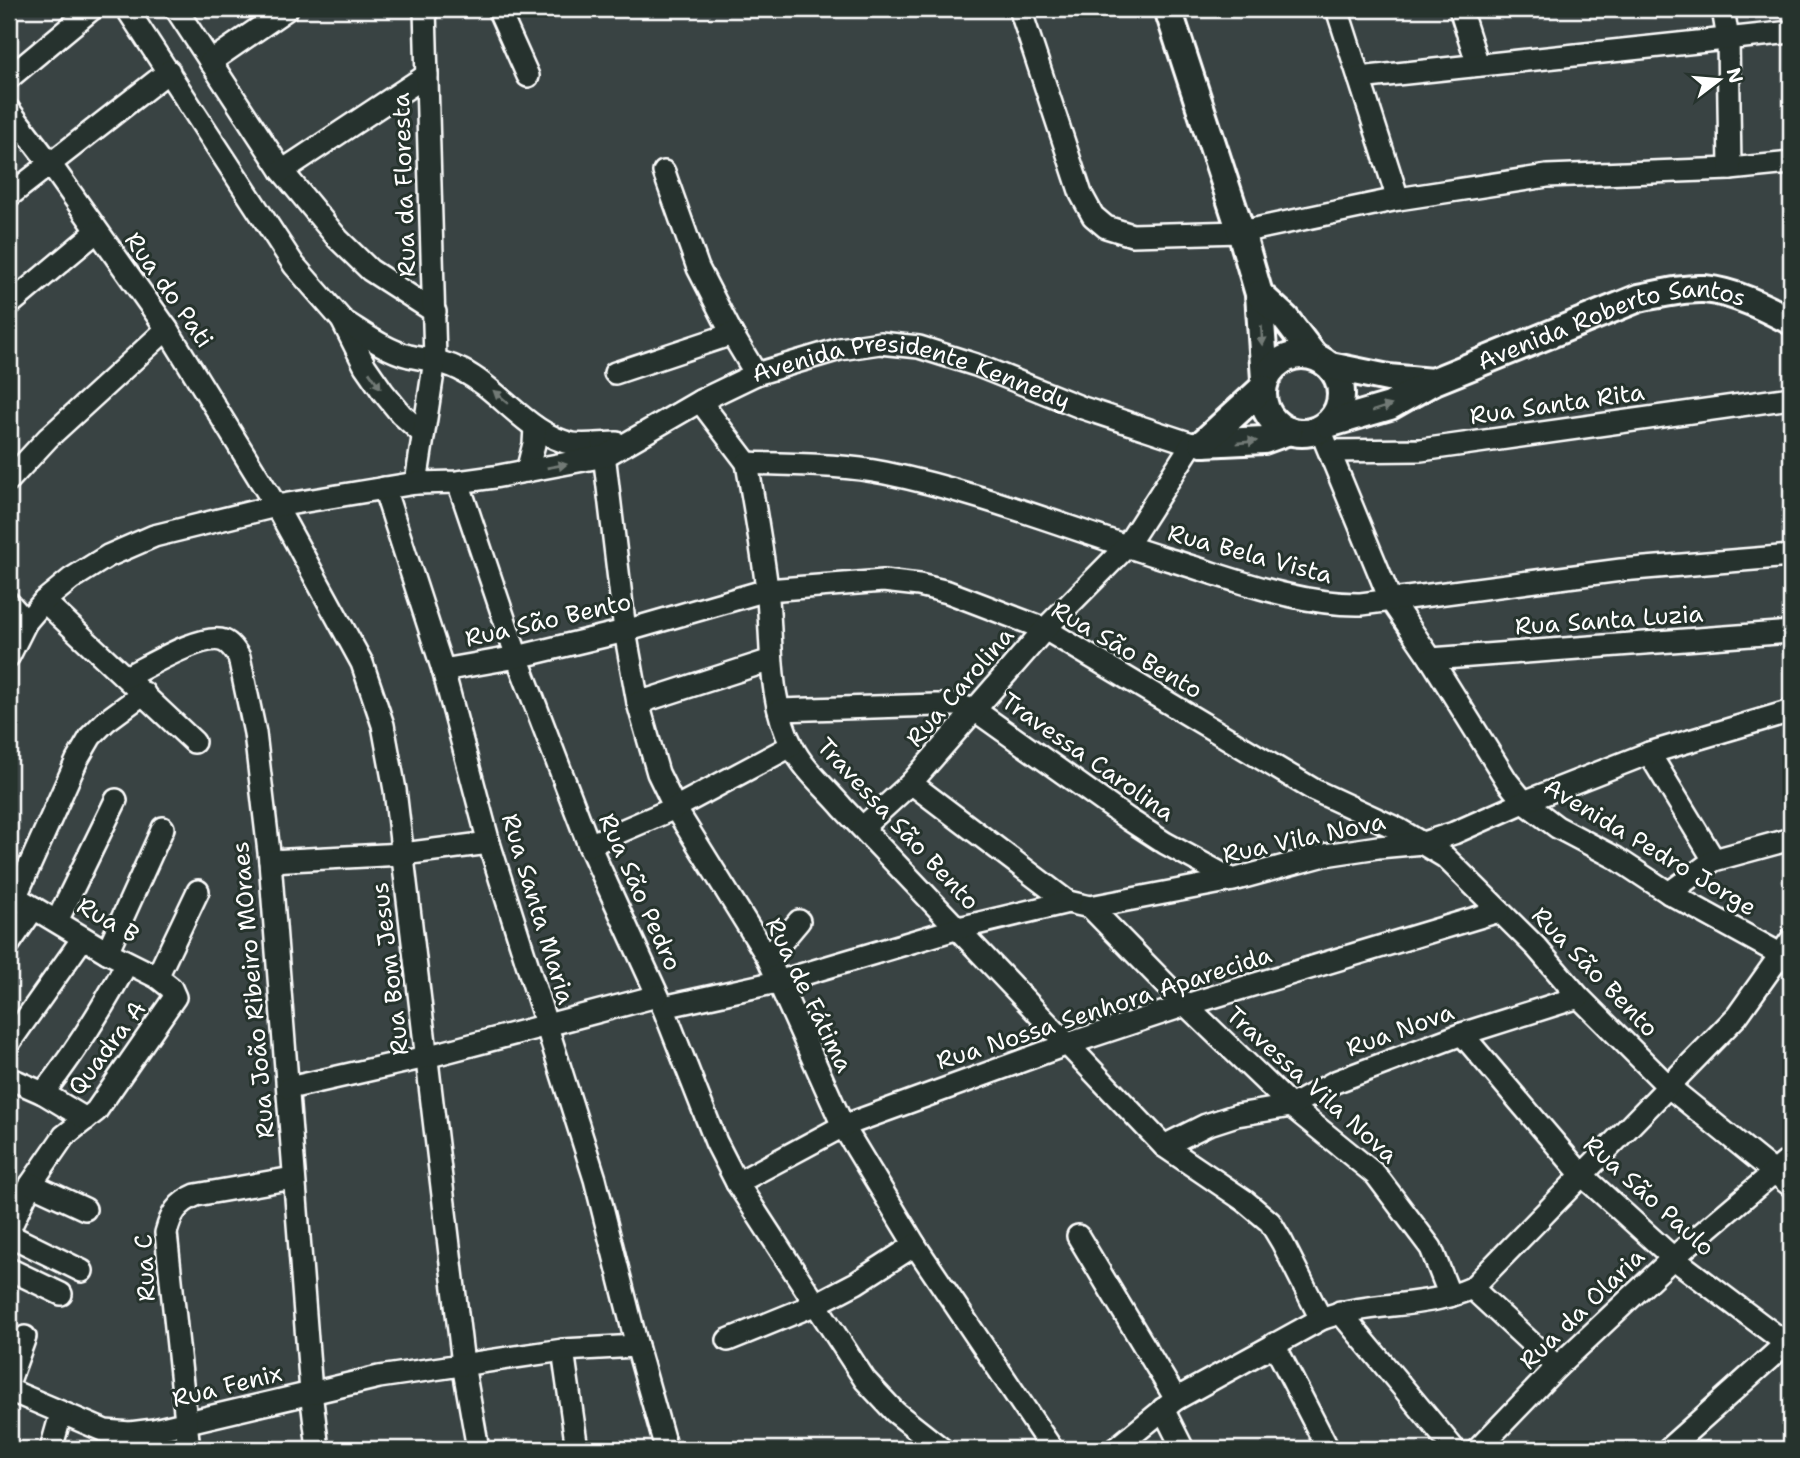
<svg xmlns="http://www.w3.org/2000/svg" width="1800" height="1458" viewBox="0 0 1800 1458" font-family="'Shantell Sans',sans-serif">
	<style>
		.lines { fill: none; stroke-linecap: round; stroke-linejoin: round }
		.minor-casing { stroke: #fff; stroke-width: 26 }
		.major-casing { stroke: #fff; stroke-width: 32 }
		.minor { stroke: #26332d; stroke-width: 21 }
		.major { stroke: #26332d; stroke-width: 26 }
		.oneway { fill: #727a76 }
		.labels { text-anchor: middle; stroke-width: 6; stroke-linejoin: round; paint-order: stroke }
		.street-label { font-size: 24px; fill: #fff; stroke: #26332d }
	</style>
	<rect width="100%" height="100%" fill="#394343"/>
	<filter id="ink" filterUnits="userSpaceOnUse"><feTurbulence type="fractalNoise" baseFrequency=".0143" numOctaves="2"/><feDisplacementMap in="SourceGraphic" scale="14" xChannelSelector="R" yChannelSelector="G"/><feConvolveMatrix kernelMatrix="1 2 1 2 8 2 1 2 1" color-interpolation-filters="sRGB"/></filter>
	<g filter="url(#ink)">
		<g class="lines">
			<g class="minor-casing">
				<g id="minor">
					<polyline points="127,9 294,265 342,320 365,366 383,392 401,414 423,434"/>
					<polyline points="176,9 282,171 338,239 370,270 435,312"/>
					<polyline points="498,9 528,76"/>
					<polyline points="1020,9 1081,194 1093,216 1106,227 1132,235 1241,232 1398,199 1547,176 1730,169 1791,163"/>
					<polyline points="1337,9 1398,199"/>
					<polyline points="1460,9 1478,65"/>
					<polyline points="1723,9 1728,39 1730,169"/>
					<polyline points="210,62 287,9"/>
					<polyline points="9,78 92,9"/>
					<polyline points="1359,78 1791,32"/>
					<polyline points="9,110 51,165 167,329 276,506 362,663 383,725 395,790 463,1364 478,1449"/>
					<polyline points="282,171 427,75"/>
					<polyline points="664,172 698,268 732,334"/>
					<polyline points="9,196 169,71"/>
					<polyline points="9,305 96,232"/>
					<path d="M342 320C363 333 385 350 409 356 427 360 444 361 461 370 501 390 528 435 573 444 587 446 603 443 617 443"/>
					<polyline points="615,373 732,334 756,374"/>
					<polyline points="700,401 747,463"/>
					<polyline points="1320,429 1390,599 1431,659 1507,781 1524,802 1557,827 1616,858 1669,893 1789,959"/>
					<polyline points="603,445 625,631 638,703 658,773 675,808 768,958 843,1126 915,1245 1052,1449"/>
					<polyline points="1330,451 1421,450 1791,398"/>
					<path d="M747 463C754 505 762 547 767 589 773 641 767 698 792 746 803 769 826 788 843 808L1164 1146 1245 1201 1270 1222 1282 1242 1321 1319"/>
					<path d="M747 463C793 465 840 464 885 473 983 493 1075 531 1170 560 1232 578 1296 605 1361 604L1621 570 1791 556"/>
					<polyline points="527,471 534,444 535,427"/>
					<polyline points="9,480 48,438 167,329"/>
					<polyline points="458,482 517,657 589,845 663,1007 716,1142 737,1183 865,1380 895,1412 942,1449"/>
					<polyline points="416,483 435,360 425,9"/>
					<polyline points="384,488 443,670 489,843 595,1179 637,1346 666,1449"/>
					<polyline points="44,601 194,742"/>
					<polyline points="9,603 26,622"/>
					<path id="s1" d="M9 656 26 622 44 601 71 579 108 556 154 536 276 506 416 483 458 482 494 477 605 456 700 401 756 374 840 349 880 343 919 347 976 365 1083 408 1192 444 1203 443"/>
					<polyline points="1431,659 1791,632"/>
					<polyline points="443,670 517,657 625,631 767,590 883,581 919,585 948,592 1045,629 1314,790 1398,829 1445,857 1536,947 1579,997 1669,1087 1791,1186"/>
					<path d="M126 677C147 667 203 632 224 641 231 644 235 651 239 657L255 733 270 861 311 1392 318 1449"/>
					<polyline points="638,703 771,660"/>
					<polyline points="779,710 936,705 958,705 976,711 1128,819 1165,843 1233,880"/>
					<polyline points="1649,753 1714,860"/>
					<polyline points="911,783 1068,902 1090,907 1186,1005 1291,1106 1376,1175 1431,1248 1450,1296"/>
					<polyline points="863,827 911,783 1045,629 1126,547 1192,444"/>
					<polyline points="589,845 675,808 791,746"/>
					<polyline points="270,861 403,854 489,843"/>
					<polyline points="9,893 107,952 157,977 171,988 175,997 96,1111 64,1136 31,1184 9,1230"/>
					<polyline points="1669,893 1714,860 1791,839"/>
					<polyline points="15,898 77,760 91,736 106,721 144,693"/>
					<polyline points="1090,907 1233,880 1325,855 1378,847 1423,843 1454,833 1524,802 1649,753 1791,711"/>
					<polyline points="57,921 116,800"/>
					<polyline points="9,944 34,908"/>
					<polyline points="107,952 163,828"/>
					<polyline points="768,958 799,921"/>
					<polyline points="157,977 198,891"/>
					<polyline points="663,1007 777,982 959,928 1068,902"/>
					<polyline points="1462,1034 1582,1175 1673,1258 1791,1347"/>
					<polyline points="9,1043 83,938"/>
					<polyline points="9,1078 43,1093 86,1119"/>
					<polyline points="289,1088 426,1057 657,996"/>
					<path d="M43 1093C76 1052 102 1009 127 963"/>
					<polyline points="1164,1146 1206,1125 1237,1115 1291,1106 1335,1082 1462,1034 1579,997"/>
					<polyline points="737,1183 843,1126 1068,1044 1186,1005 1499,911"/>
					<polyline points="31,1184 85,1209"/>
					<polyline points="9,1235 82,1271"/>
					<polyline points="1078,1236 1176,1399"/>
					<polyline points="9,1269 61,1294"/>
					<polyline points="1472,1288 1557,1367"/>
					<polyline points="1340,1312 1454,1449"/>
					<polyline points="728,1340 814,1305 856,1283 915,1245"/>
					<polyline points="1274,1344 1328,1449"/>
					<polyline points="563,1350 577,1449"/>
					<polyline points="9,1381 25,1337"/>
					<polyline points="9,1390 105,1431 130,1433 154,1430 379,1377 563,1350 637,1346"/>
					<polyline points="1163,1409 1183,1449"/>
					<polyline points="51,1449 61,1414"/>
					<path d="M189 1449 166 1233C171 1214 177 1203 196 1195L293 1178"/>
					<path d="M1115 1449 1176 1399 1321 1319C1369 1301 1425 1309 1472 1288L1737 1016 1791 940"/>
					<polyline points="1478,1449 1557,1367 1673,1258 1791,1158"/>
					<polyline points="1668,1449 1791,1339"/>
				</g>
			</g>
			<g class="major-casing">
				<g id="major">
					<polyline points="1168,9 1241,232 1259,294 1265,379"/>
					<polyline points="1259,294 1285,318 1314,356"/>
					<circle cx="1302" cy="394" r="39"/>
					<polyline points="1330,366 1388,378 1432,382"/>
					<path id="s2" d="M1328 424 1390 406 1432 382 1639 298C1660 294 1682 288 1704 289 1735 292 1764 307 1791 321"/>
					<polyline points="1203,443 1264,440 1289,431"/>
					<polyline points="1203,443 1263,388"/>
				</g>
			</g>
			<use href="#minor" class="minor"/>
			<use href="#major" class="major"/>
		</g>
		<defs><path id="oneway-solid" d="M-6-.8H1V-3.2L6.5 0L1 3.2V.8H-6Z" transform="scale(1.75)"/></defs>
		<g class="oneway">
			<use href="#oneway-solid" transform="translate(1262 336) rotate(86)"/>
			<use href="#oneway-solid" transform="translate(375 380) rotate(55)"/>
			<use href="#oneway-solid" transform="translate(501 397) rotate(-140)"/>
			<use href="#oneway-solid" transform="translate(1382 408) rotate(-18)"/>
			<use href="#oneway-solid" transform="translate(1247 442) rotate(-6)"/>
			<use href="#oneway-solid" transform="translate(557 466) rotate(-10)"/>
		</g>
	</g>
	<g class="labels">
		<g class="street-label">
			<text transform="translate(404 185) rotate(-92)" y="8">Rua da Floresta</text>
			<text transform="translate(169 290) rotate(55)" y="8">Rua do Pati</text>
			<text dy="8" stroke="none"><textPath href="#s2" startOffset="304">Avenida Roberto Santos</textPath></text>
			<text dy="8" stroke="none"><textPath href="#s1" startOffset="987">Avenida Presidente Kennedy</textPath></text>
			<text transform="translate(1557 404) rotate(-8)" y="8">Rua Santa Rita</text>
			<text transform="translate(1250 554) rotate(15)" y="8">Rua Bela Vista</text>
			<text transform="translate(548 620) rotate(-13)" y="8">Rua São Bento</text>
			<text transform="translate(1609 620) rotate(-4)" y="8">Rua Santa Luzia</text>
			<text transform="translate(1127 650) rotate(30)" y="8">Rua São Bento</text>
			<text transform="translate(960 687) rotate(-49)" y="8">Rua Carolina</text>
			<text transform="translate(1088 757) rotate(35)" y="8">Travessa Carolina</text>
			<text transform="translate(898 824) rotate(47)" y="8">Travessa São Bento</text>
			<text transform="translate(1304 838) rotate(-12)" y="8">Rua Vila Nova</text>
			<text transform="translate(1650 847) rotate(31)" y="8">Avenida Pedro Jorge</text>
			<text transform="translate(640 892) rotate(66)" y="8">Rua São Pedro</text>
			<text transform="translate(538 909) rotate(73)" y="8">Rua Santa Maria</text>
			<text transform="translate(108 920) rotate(30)" y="8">Rua B</text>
			<text transform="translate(390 969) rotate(-97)" y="8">Rua Bom Jesus</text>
			<text transform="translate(1595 972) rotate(46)" y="8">Rua São Bento</text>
			<text transform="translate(253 990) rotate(-95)" y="8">Rua João Ribeiro MOraes</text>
			<text transform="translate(809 995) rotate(64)" y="8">Rua de Fátima</text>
			<text transform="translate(1104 1008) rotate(-18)" y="8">Rua Nossa Senhora Aparecida</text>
			<text transform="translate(1400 1030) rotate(-20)" y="8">Rua Nova</text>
			<text transform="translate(107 1048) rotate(-53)" y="8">Quadra A</text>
			<text transform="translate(1312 1085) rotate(42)" y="8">Travessa Vila Nova</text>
			<text transform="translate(1649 1196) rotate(42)" y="8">Rua São Paulo</text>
			<text transform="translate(145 1268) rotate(-93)" y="8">Rua C</text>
			<text transform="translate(1582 1309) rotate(-44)" y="8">Rua da Olaria</text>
			<text transform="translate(227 1386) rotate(-14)" y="8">Rua Fenix</text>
		</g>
	</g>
	<rect width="1800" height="1458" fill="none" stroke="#26332d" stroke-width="35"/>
	<rect x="18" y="18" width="1765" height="1423" fill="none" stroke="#fff" stroke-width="2.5" filter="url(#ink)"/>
	<g transform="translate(1719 80) rotate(74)" stroke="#26332d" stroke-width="5" paint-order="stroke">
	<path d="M0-5L12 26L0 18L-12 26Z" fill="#ffffff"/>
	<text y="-10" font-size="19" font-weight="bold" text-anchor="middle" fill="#ffffff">N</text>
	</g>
</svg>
